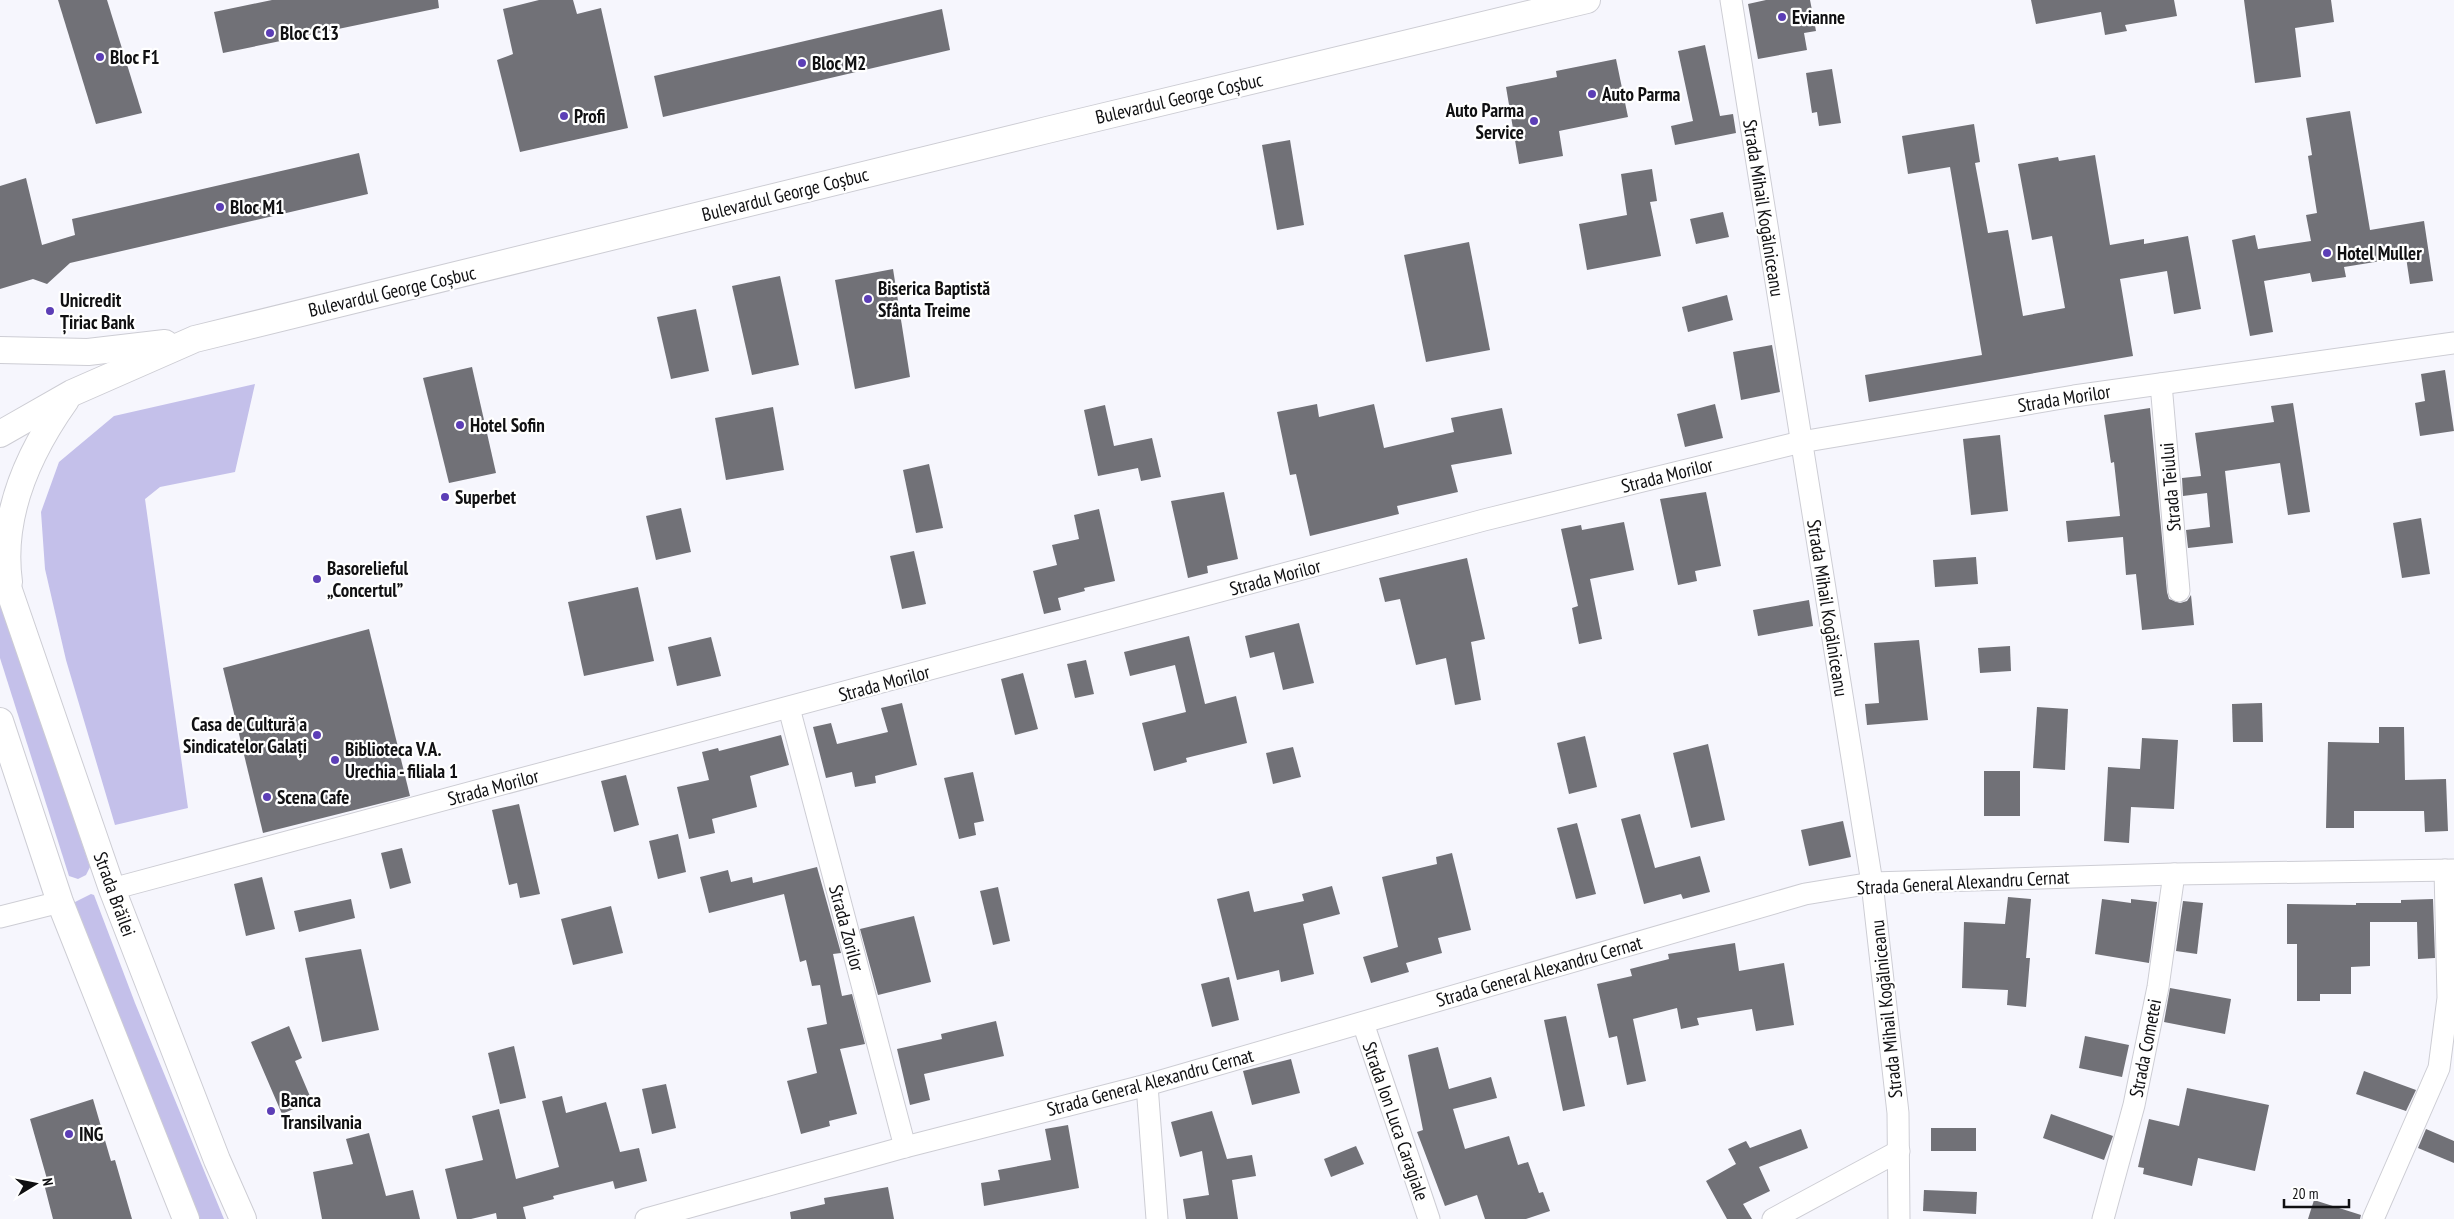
<svg xmlns="http://www.w3.org/2000/svg" width="2454" height="1219" viewBox="0 0 2454 1219" font-family="'PT Sans Narrow',sans-serif">
	<style>
		.green { fill: #c4c0ea }
		.building { fill: #717177 }
		.lines { fill: none; stroke-linecap: round; stroke-linejoin: round }
		.minor-casing { stroke: #cdcdd4; stroke-width: 23 }
		.major-casing { stroke: #cdcdd4; stroke-width: 28 }
		.minor { stroke: #fff; stroke-width: 21 }
		.major { stroke: #fff; stroke-width: 26 }
		.poi-dot { fill: #5c3eb6; stroke: #fff; stroke-width: 2 }
		.labels { text-anchor: middle; stroke-width: 4.5; stroke-linejoin: round; paint-order: stroke }
		.poi-label { font-size: 19px; font-weight: bold; fill: #101012; stroke: #fff; text-anchor: start }
		.street-label { font-size: 19px; fill: #101012; stroke: #fff }
	</style>
	<rect width="100%" height="100%" fill="#f6f6fd"/>
	<g class="green">
		<polygon points="255,384 235,472 160,487 145,499 188,808 115,825 66,660 45,569 41,512 59,462 114,416"/>
		<polygon points="0,597 90,867 86,875 78,879 69,876 0,658"/>
		<polygon points="91,894 94,895 135,1003 224,1219 199,1219 73,903"/>
	</g>
	<g class="building">
		<polygon points="58,0 107,0 142,113 96,124"/>
		<polygon points="272,0 438,0 439,8 223,53 214,12"/>
		<polygon points="539,0 573,0 577,14 601,8 628,128 520,152 497,60 513,54 503,9"/>
		<polygon points="1766,0 1810,0 1816,31 1804,33 1807,50 1758,59 1748,4"/>
		<polygon points="2031,0 2174,0 2177,16 2125,25 2127,31 2105,35 2101,12 2036,24"/>
		<polygon points="2244,0 2331,0 2334,22 2295,28 2301,77 2255,83"/>
		<polygon points="942,9 950,50 663,117 654,76"/>
		<polygon points="1705,45 1720,116 1733,114 1736,133 1675,145 1671,126 1693,121 1678,51"/>
		<polygon points="1616,59 1628,117 1559,131 1563,156 1519,164 1506,87 1557,77 1556,71"/>
		<polygon points="1832,69 1841,123 1819,126 1817,112 1812,113 1806,73"/>
		<polygon points="2350,111 2370,230 2424,221 2433,281 2410,284 2406,257 2344,267 2346,277 2312,282 2310,273 2264,281 2273,332 2250,336 2232,240 2255,235 2258,249 2311,241 2306,215 2317,213 2308,156 2312,155 2306,118"/>
		<polygon points="1974,124 1980,162 1975,163 1988,233 2008,230 2023,316 2065,308 2052,236 2032,240 2018,164 2058,157 2059,161 2095,155 2110,245 2144,239 2144,244 2188,236 2201,309 2174,314 2167,271 2120,279 2133,356 1869,402 1865,375 1982,355 1950,167 1908,174 1902,136"/>
		<polygon points="1290,140 1304,225 1277,230 1262,145"/>
		<polygon points="359,153 368,194 70,263 47,284 33,279 0,289 0,186 26,178 42,245 75,235 72,219"/>
		<polygon points="1652,169 1657,201 1650,202 1661,256 1587,270 1579,224 1627,215 1621,174"/>
		<polygon points="1723,212 1729,237 1696,244 1690,219"/>
		<polygon points="1469,242 1490,350 1426,362 1404,255"/>
		<polygon points="893,269 910,377 855,389 835,280"/>
		<polygon points="780,276 799,365 752,375 732,286"/>
		<polygon points="1727,295 1733,320 1688,332 1682,307"/>
		<polygon points="696,309 709,371 671,379 657,317"/>
		<polygon points="1772,345 1780,392 1741,400 1733,352"/>
		<polygon points="472,367 496,473 449,483 423,378"/>
		<polygon points="2445,370 2454,431 2420,436 2415,403 2425,401 2421,374"/>
		<polygon points="2293,403 2310,512 2288,515 2280,463 2225,471 2233,543 2188,548 2186,530 2210,527 2207,493 2183,496 2182,478 2201,476 2195,433 2274,422 2271,406"/>
		<polygon points="1317,404 1319,417 1374,404 1384,448 1454,432 1451,418 1502,408 1512,454 1451,465 1458,492 1397,506 1399,514 1310,536 1296,474 1290,475 1277,412"/>
		<polygon points="1715,404 1723,438 1685,447 1677,414"/>
		<polygon points="1105,405 1114,446 1152,438 1161,477 1141,481 1138,468 1098,476 1084,410"/>
		<polygon points="773,407 784,470 726,480 715,418"/>
		<polygon points="2150,408 2167,592 2169,599 2180,603 2187,601 2191,595 2194,625 2142,630 2136,574 2126,575 2123,537 2068,542 2066,521 2120,516 2114,462 2111,463 2104,415"/>
		<polygon points="2000,435 2008,511 1971,515 1963,439"/>
		<polygon points="929,464 943,528 916,533 903,470"/>
		<polygon points="1224,492 1238,559 1207,566 1208,573 1188,578 1171,501"/>
		<polygon points="1706,492 1721,566 1695,571 1697,581 1678,585 1660,499"/>
		<polygon points="681,508 691,552 656,560 646,516"/>
		<polygon points="1099,509 1115,581 1084,588 1085,591 1058,598 1061,610 1044,614 1033,571 1057,565 1052,545 1079,539 1074,515"/>
		<polygon points="2421,518 2430,574 2402,578 2393,523"/>
		<polygon points="1624,522 1634,570 1590,579 1602,639 1579,644 1572,608 1578,606 1561,529 1581,525 1582,530"/>
		<polygon points="914,551 926,604 902,609 890,556"/>
		<polygon points="1976,557 1978,584 1935,587 1933,560"/>
		<polygon points="1467,558 1485,639 1471,642 1481,700 1455,705 1446,658 1416,665 1400,599 1385,602 1379,578"/>
		<polygon points="638,587 654,661 584,676 568,602"/>
		<polygon points="1809,600 1813,626 1758,636 1753,610"/>
		<polygon points="1299,623 1314,683 1283,690 1274,652 1250,658 1245,636"/>
		<polygon points="369,629 410,796 263,833 223,668"/>
		<polygon points="1189,636 1205,704 1236,696 1247,743 1186,758 1187,762 1154,771 1142,723 1186,712 1175,665 1130,676 1124,652"/>
		<polygon points="711,637 721,676 677,686 668,647"/>
		<polygon points="1919,640 1928,720 1867,725 1865,704 1879,703 1874,643"/>
		<polygon points="2010,646 2011,671 1980,673 1978,648"/>
		<polygon points="1086,660 1094,694 1075,698 1067,664"/>
		<polygon points="1023,673 1038,729 1015,735 1001,679"/>
		<polygon points="902,703 917,765 875,776 876,783 855,787 852,772 826,778 813,727 831,723 837,744 888,732 881,708"/>
		<polygon points="2262,703 2263,742 2233,742 2232,704"/>
		<polygon points="2037,707 2068,709 2065,770 2033,768"/>
		<polygon points="2379,727 2404,727 2405,780 2446,779 2448,831 2425,832 2424,811 2354,811 2354,828 2326,828 2328,742 2379,743"/>
		<polygon points="781,735 789,765 750,776 757,807 712,819 715,833 689,839 677,787 709,780 702,752 718,748 719,751"/>
		<polygon points="1585,736 1597,787 1569,794 1557,743"/>
		<polygon points="2142,738 2178,740 2174,809 2131,807 2129,843 2104,841 2108,767 2140,769"/>
		<polygon points="1708,744 1725,820 1691,828 1673,753"/>
		<polygon points="1293,747 1301,777 1273,784 1266,753"/>
		<rect x="1984" y="771" width="36" height="45"/>
		<polygon points="973,772 984,821 974,823 976,835 959,839 944,778"/>
		<polygon points="626,775 639,825 614,832 601,781"/>
		<polygon points="519,804 540,894 520,898 517,883 509,885 492,810"/>
		<polygon points="1640,814 1655,868 1700,856 1710,892 1683,899 1681,894 1644,904 1621,819"/>
		<polygon points="1843,821 1851,857 1809,866 1801,830"/>
		<polygon points="1577,823 1596,894 1576,899 1557,828"/>
		<polygon points="678,834 686,872 658,879 649,841"/>
		<polygon points="402,848 411,883 390,889 381,853"/>
		<polygon points="1452,853 1471,930 1438,938 1442,953 1406,963 1409,972 1371,983 1363,957 1398,947 1382,877 1437,864 1436,857"/>
		<polygon points="817,867 841,953 833,954 842,996 852,994 865,1044 840,1049 857,1114 829,1121 830,1126 801,1134 787,1081 817,1073 807,1028 827,1024 820,985 812,986 806,960 800,962 784,894 709,913 700,877 728,870 731,882 752,877 753,883"/>
		<polygon points="262,877 275,929 246,936 234,884"/>
		<polygon points="1332,886 1340,914 1303,924 1314,974 1281,982 1279,970 1237,980 1217,899 1249,891 1254,912 1304,901 1302,894"/>
		<polygon points="998,887 1010,941 993,945 980,891"/>
		<polygon points="2008,897 2031,899 2026,958 2030,958 2026,1007 2007,1005 2008,990 1962,988 1964,922 2005,924"/>
		<polygon points="351,899 355,918 299,932 294,911"/>
		<polygon points="2102,899 2131,903 2131,899 2157,902 2149,963 2095,954"/>
		<polygon points="2433,899 2435,958 2418,959 2417,922 2370,922 2370,966 2351,967 2351,994 2320,994 2320,1001 2297,1001 2297,944 2287,944 2287,904 2356,905 2356,903 2401,903 2401,900"/>
		<polygon points="2183,901 2203,903 2197,954 2176,951"/>
		<polygon points="611,906 623,953 573,965 561,919"/>
		<polygon points="914,916 931,982 878,995 860,929"/>
		<polygon points="1735,943 1739,971 1784,963 1794,1025 1756,1031 1752,1009 1697,1018 1699,1025 1681,1029 1677,1008 1633,1019 1646,1081 1627,1085 1617,1036 1609,1038 1597,984 1632,976 1630,969 1669,959 1668,954"/>
		<polygon points="361,949 379,1030 322,1042 305,958"/>
		<polygon points="1229,977 1239,1020 1212,1027 1201,984"/>
		<polygon points="2170,988 2231,999 2225,1034 2164,1022"/>
		<polygon points="1566,1016 1585,1106 1563,1111 1544,1020"/>
		<polygon points="996,1021 1004,1056 924,1074 930,1100 910,1105 897,1049 942,1039 941,1034"/>
		<polygon points="289,1026 302,1058 295,1061 312,1101 282,1114 251,1042"/>
		<polygon points="2085,1036 2129,1045 2122,1077 2079,1068"/>
		<polygon points="514,1046 526,1098 500,1104 488,1053"/>
		<polygon points="1438,1047 1449,1089 1491,1077 1497,1098 1453,1109 1465,1149 1509,1136 1518,1165 1528,1162 1539,1193 1543,1192 1550,1211 1526,1219 1485,1219 1477,1195 1445,1206 1417,1132 1423,1130 1408,1055"/>
		<polygon points="1291,1059 1300,1093 1252,1105 1243,1071"/>
		<polygon points="2364,1071 2416,1090 2406,1111 2356,1094"/>
		<polygon points="666,1084 676,1128 652,1134 642,1089"/>
		<polygon points="2187,1088 2269,1105 2255,1171 2198,1158 2192,1186 2143,1174 2144,1168 2138,1167 2149,1119 2179,1126"/>
		<polygon points="562,1096 566,1113 606,1102 620,1152 639,1148 647,1181 615,1189 613,1181 553,1196 554,1199 523,1207 526,1219 497,1219 496,1213 471,1219 457,1219 445,1169 483,1160 472,1116 499,1109 516,1179 559,1167 542,1101"/>
		<polygon points="93,1099 111,1161 115,1160 132,1219 53,1219 43,1180 47,1179 30,1119"/>
		<polygon points="1212,1111 1227,1159 1252,1155 1256,1176 1232,1180 1238,1219 1186,1219 1183,1199 1209,1195 1202,1151 1180,1157 1171,1122"/>
		<polygon points="2051,1114 2113,1136 2104,1160 2043,1138"/>
		<polygon points="1068,1125 1079,1188 984,1206 981,1183 1000,1180 998,1170 1051,1160 1045,1129"/>
		<rect x="1931" y="1128" width="45" height="23"/>
		<polygon points="1801,1129 1808,1148 1759,1167 1770,1191 1743,1204 1752,1219 1727,1219 1706,1181 1736,1164 1728,1149 1746,1141 1750,1148"/>
		<polygon points="2426,1129 2454,1141 2454,1163 2418,1148"/>
		<polygon points="369,1133 386,1196 413,1190 420,1219 322,1219 313,1172 353,1164 346,1139"/>
		<polygon points="1356,1146 1364,1164 1331,1177 1324,1159"/>
		<polygon points="888,1187 894,1219 791,1219 790,1212 825,1204 824,1198"/>
		<polygon points="1924,1190 1977,1192 1976,1214 1923,1211"/>
		<polygon points="2314,1200 2361,1215 2360,1219 2308,1219"/>
	</g>
	<g class="lines">
		<g class="minor-casing">
			<g id="minor">
				<polyline points="1731,0 1872,883 1898,1113 1899,1219"/>
				<polyline points="2161,384 2179,591"/>
				<polyline points="789,708 905,1147"/>
				<polyline points="112,889 1484,520 1801,442 2074,396 2454,343"/>
				<polyline points="0,917 60,902"/>
				<polyline points="1363,1023 1429,1219"/>
				<polyline points="1147,1085 1157,1219"/>
				<polyline points="646,1219 905,1147 1147,1085 1805,894 1872,883 2174,874 2454,870"/>
				<polyline points="1773,1219 1899,1151"/>
				<polyline points="2103,1219 2134,1105 2158,987 2174,874"/>
				<polyline points="2373,1219 2439,1068 2448,998 2445,870"/>
			</g>
		</g>
		<g class="major-casing">
			<g id="major">
				<polyline points="0,350 88,352 165,343"/>
				<polyline points="0,434 72,393 195,339 1047,130 1587,0"/>
				<polyline points="0,564 112,889 217,1160 243,1219"/>
				<path d="M9 582C0 516 29 452 66 400"/>
				<polyline points="0,721 60,902 186,1219"/>
			</g>
		</g>
		<use href="#minor" class="minor"/>
		<use href="#major" class="major"/>
	</g>
	<g class="poi-dot">
		<circle cx="1782" cy="17" r="5"/>
		<circle cx="270" cy="33" r="5"/>
		<circle cx="100" cy="57" r="5"/>
		<circle cx="802" cy="63" r="5"/>
		<circle cx="1592" cy="94" r="5"/>
		<circle cx="564" cy="116" r="5"/>
		<circle cx="1534" cy="121" r="5"/>
		<circle cx="220" cy="207" r="5"/>
		<circle cx="2327" cy="253" r="5"/>
		<circle cx="868" cy="299" r="5"/>
		<circle cx="50" cy="311" r="5"/>
		<circle cx="460" cy="425" r="5"/>
		<circle cx="445" cy="497" r="5"/>
		<circle cx="317" cy="579" r="5"/>
		<circle cx="317" cy="735" r="5"/>
		<circle cx="335" cy="760" r="5"/>
		<circle cx="267" cy="797" r="5"/>
		<circle cx="271" cy="1111" r="5"/>
		<circle cx="69" cy="1134" r="5"/>
	</g>
	<g class="labels">
		<g class="poi-label">
			<text x="1792" y="24">Evianne</text>
			<text x="280" y="40">Bloc C13</text>
			<text x="110" y="64">Bloc F1</text>
			<text x="812" y="70">Bloc M2</text>
			<text x="1602" y="101">Auto Parma</text>
			<text x="1524" y="117" text-anchor="end">Auto Parma<tspan x="1524" dy="22">Service</tspan></text>
			<text x="574" y="123">Profi</text>
			<text x="230" y="214">Bloc M1</text>
			<text x="2337" y="260">Hotel Muller</text>
			<text x="878" y="295">Biserica Baptistă<tspan x="878" dy="22">Sfânta Treime</tspan></text>
			<text x="60" y="307">Unicredit<tspan x="60" dy="22">Țiriac Bank</tspan></text>
			<text x="470" y="432">Hotel Sofin</text>
			<text x="455" y="504">Superbet</text>
			<text x="327" y="575">Basorelieful<tspan x="327" dy="22">„Concertul”</tspan></text>
			<text x="307" y="731" text-anchor="end">Casa de Cultură a<tspan x="307" dy="22">Sindicatelor Galați</tspan></text>
			<text x="345" y="756">Biblioteca V.A.<tspan x="345" dy="22">Urechia - filiala 1</tspan></text>
			<text x="277" y="804">Scena Cafe</text>
			<text x="281" y="1107">Banca<tspan x="281" dy="22">Transilvania</tspan></text>
			<text x="79" y="1141">ING</text>
		</g>
		<g class="street-label">
			<text transform="translate(1179 98) rotate(-13)" y="7">Bulevardul George Coșbuc</text>
			<text transform="translate(785 194) rotate(-14)" y="7">Bulevardul George Coșbuc</text>
			<text transform="translate(1764 208) rotate(81)" y="7">Strada Mihail Kogălniceanu</text>
			<text transform="translate(392 291) rotate(-13)" y="7">Bulevardul George Coșbuc</text>
			<text transform="translate(2064 398) rotate(-9)" y="7">Strada Morilor</text>
			<text transform="translate(1667 475) rotate(-14)" y="7">Strada Morilor</text>
			<text transform="translate(2170 487) rotate(-95)" y="7">Strada Teiului</text>
			<text transform="translate(1275 577) rotate(-15)" y="7">Strada Morilor</text>
			<text transform="translate(1828 608) rotate(81)" y="7">Strada Mihail Kogălniceanu</text>
			<text transform="translate(884 683) rotate(-15)" y="7">Strada Morilor</text>
			<text transform="translate(493 787) rotate(-15)" y="7">Strada Morilor</text>
			<text transform="translate(1963 882) rotate(-3)" y="7">Strada General Alexandru Cernat</text>
			<text transform="translate(115 894) rotate(70)" y="7">Strada Brăilei</text>
			<text transform="translate(847 928) rotate(75)" y="7">Strada Zorilor</text>
			<text transform="translate(1539 971) rotate(-16)" y="7">Strada General Alexandru Cernat</text>
			<text transform="translate(1886 1009) rotate(-96)" y="7">Strada Mihail Kogălniceanu</text>
			<text transform="translate(2145 1048) rotate(-79)" y="7">Strada Cometei</text>
			<text transform="translate(1150 1082) rotate(-15)" y="7">Strada General Alexandru Cernat</text>
			<text transform="translate(1396 1121) rotate(71)" y="7">Strada Ion Luca Caragiale</text>
		</g>
	</g>
	<g transform="translate(35 1184) rotate(80)" stroke="#ffffff" stroke-width="4" paint-order="stroke">
	<path d="M0-4L9 19L0 12L-9 19Z" fill="#101012"/>
	<text y="-8" font-size="14" font-weight="bold" text-anchor="middle" fill="#101012">N</text>
	</g>
	<path d="M2284 1199v8h65v-8" fill="none" stroke="#101012" stroke-width="2.5"/>
	<text x="2292" y="1199" font-size="15" fill="#101012" stroke="#ffffff" stroke-width="4" paint-order="stroke">20 m</text>
</svg>
